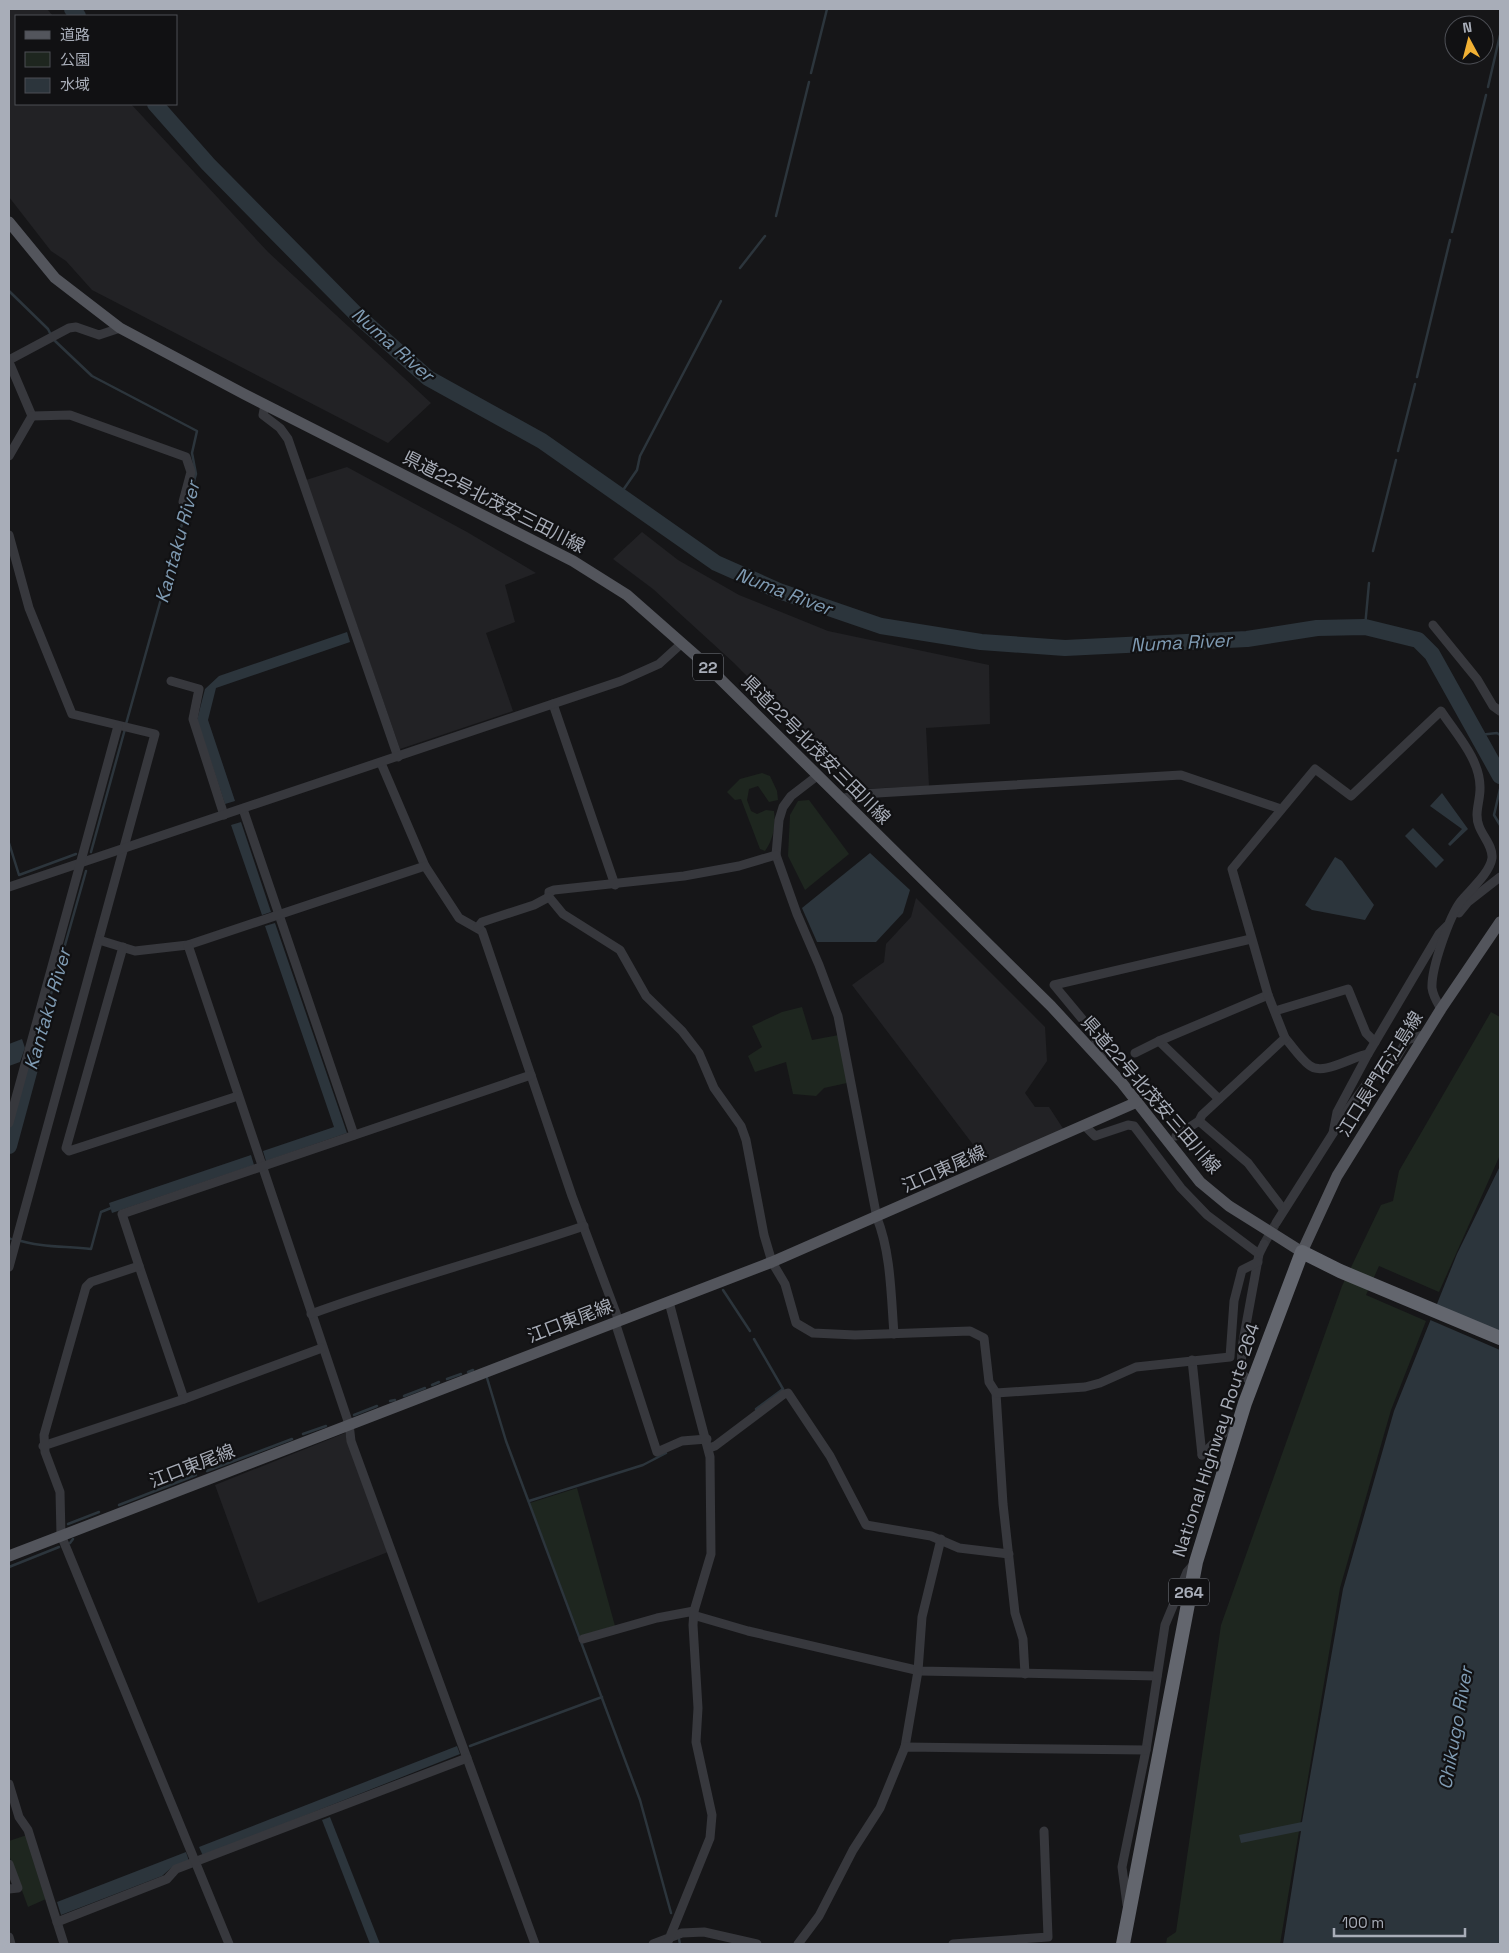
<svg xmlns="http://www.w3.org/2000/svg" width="1509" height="1953" viewBox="0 0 1509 1953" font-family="'Space Grotesk','Noto Sans JP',sans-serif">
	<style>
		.built { fill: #222225 }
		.green { fill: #1e261f }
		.water { fill: #2c353c }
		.pier { fill: #161618 }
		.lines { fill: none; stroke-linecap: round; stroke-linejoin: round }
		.stream { stroke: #2c353c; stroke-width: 2.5 }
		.river { stroke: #2c353c; stroke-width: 16 }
		.minor-tunnel { stroke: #333438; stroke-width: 9; stroke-dasharray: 9 4.5; stroke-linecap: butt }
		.minor { stroke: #37383d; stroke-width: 9 }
		.major { stroke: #53555c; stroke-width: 11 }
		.highway { stroke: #63666e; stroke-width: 14 }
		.labels { text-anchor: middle; stroke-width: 4.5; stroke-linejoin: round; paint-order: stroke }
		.shield { fill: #111113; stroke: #7b7e86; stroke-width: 1 }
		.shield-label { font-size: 16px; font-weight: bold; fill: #a8adb8 }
		.street-label { font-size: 18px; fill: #a8adb8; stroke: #111113 }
		.water-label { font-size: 19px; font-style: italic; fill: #7f9bb3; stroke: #111113 }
	</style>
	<rect width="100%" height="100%" fill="#161618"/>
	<g class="built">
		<polygon points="9,9 47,9 53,16 16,16 16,104 131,104 268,252 431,403 388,443 92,290 66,261 51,251 9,197"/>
		<polygon points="347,467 467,532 536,573 505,585 515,622 486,633 513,711 400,749 306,480"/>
		<polygon points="642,532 678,560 739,595 828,631 989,665 990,724 926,728 929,786 859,789 734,663 653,589 613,559"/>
		<polygon points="916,898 1045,1027 1047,1061 1025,1093 1035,1107 1049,1107 1064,1130 987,1163 852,985 884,962 886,944 911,917"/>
		<polygon points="345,1433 388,1552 258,1603 215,1485"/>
	</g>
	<g class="green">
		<path d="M762 773 770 776 777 791 778 800 769 802 758 786 749 789 747 800 751 811 757 814 766 810 774 811C776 826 773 840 765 851L760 849 741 799 735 800 727 792 740 779Z"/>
		<polygon points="809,800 849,854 805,890 788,856 790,815 798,801"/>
		<polygon points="802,1007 812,1040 839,1035 847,1083 824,1088 816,1096 793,1094 786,1062 755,1072 748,1056 762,1047 752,1026 782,1012"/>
		<polygon points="1491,1012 1500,1017 1500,1155 1439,1292 1379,1266 1366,1295 1426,1321 1391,1410 1340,1588 1280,1944 1166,1944 1167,1938 1176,1932 1221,1625 1342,1286 1381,1205 1393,1201 1399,1171"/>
		<polygon points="577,1488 615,1626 580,1636 530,1503"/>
		<polygon points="27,1835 46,1899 28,1907 9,1855 9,1841"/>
	</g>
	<g class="water">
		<polygon points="347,632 350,642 216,688 208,720 235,801 225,804 197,720 205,689 219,676"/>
		<polygon points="1442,793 1468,829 1450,846 1448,844 1462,829 1430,806"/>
		<polygon points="241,822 271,912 262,915 231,825"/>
		<polygon points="1413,828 1444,860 1436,868 1405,836"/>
		<polygon points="870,853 910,890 903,913 876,942 817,942 802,908"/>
		<polygon points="1335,857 1342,861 1374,905 1365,920 1312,910 1305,905"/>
		<polygon points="275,923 347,1133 266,1161 263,1151 334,1127 265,926"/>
		<polygon points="22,1039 25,1048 20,1062 9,1066 9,1044"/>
		<polygon points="251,1155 254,1165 112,1213 109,1203"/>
		<polygon points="1500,1166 1500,1944 1283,1944 1301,1831 1241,1843 1239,1835 1302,1822 1343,1589 1394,1411 1457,1254"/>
		<polygon points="457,1746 460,1754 203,1856 199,1847"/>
		<polygon points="330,1817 380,1944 370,1944 322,1820"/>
		<polygon points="186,1852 189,1861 171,1868 162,1876 61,1915 57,1902"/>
	</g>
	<polygon class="pier" points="1433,1305 1500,1333 1500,1350 1428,1319"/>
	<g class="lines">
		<g class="stream">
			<polyline points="811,73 827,9"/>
			<polyline points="1488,87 1500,35"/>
			<polyline points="776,216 809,82"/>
			<polyline points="1452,232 1486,95"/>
			<polyline points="740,268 765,236"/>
			<polyline points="9,291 48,329 51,335"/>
			<polyline points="54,340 92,376 197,431 192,453 196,474 126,724"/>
			<polyline points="1417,377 1450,240"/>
			<polyline points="1398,451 1415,384"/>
			<polyline points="619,496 637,470 640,456 721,301"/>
			<polyline points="1373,551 1396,460"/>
			<polyline points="1365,627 1369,583"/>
			<polyline points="1479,735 1497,733 1500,735"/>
			<polyline points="1500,825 1494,815 1500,789"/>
			<polyline points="9,843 19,875 76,854"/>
			<polyline points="91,852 125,729"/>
			<polyline points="34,1054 86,871"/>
			<polyline points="9,1238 11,1239"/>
			<path d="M21 1241C44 1248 68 1246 91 1249L101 1212 111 1208"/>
			<polyline points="723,1290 750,1331"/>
			<polyline points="754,1339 783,1389 756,1409"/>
			<polyline points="468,1372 473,1370"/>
			<polyline points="487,1378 506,1441 640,1800 671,1913"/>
			<polyline points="447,1379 461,1374"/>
			<polyline points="432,1385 439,1382"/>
			<polyline points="404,1396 425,1388"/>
			<polyline points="390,1401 395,1400"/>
			<polyline points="354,1415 377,1406"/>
			<polyline points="303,1434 326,1426"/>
			<polyline points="207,1471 292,1439"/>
			<polyline points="529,1501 643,1465 666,1453"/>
			<polyline points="119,1505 196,1475"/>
			<polyline points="68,1524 99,1512"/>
			<polyline points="70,1543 73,1539"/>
			<polyline points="9,1567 59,1547"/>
			<polyline points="470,1746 602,1697"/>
			<polyline points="679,1939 680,1944"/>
		</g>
		<g class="river">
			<polyline points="72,9 78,16"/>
			<polyline points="155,104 208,164 358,316 428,378 542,441 716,563 779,591 881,626 981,642 1065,648 1247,639 1317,628 1365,627 1418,640 1432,654 1500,776"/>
			<polyline points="9,1146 34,1054"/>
		</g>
		<polyline class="minor-tunnel" points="1264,1244 1276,1223"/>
		<g class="minor">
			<polyline points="9,360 69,328 76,327 99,335 120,328"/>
			<polyline points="9,362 32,416 9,456"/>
			<polyline points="265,404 263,415 280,428 288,439 398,757"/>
			<polyline points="32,416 70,415 186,457 191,472 183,502"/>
			<polyline points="9,535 29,608 72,714 155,734 9,1267"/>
			<polyline points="1433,625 1477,679 1493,706 1500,711"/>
			<polyline points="171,681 199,689 193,719 224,815"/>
			<polyline points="553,704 615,885"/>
			<polyline points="381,763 425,866 459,918 482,931 572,1196 619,1321"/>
			<path d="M817 776 791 796 783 807 779 820 776 855 797 914 819 965 838 1016 877 1218C891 1253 891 1296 894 1334"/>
			<polyline points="840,799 860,794 1181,775 1281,809"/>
			<polyline points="243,809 354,1135"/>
			<polyline points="776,855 739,866 684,876 554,890 549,892 549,897 563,914 620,950 646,996 682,1031 699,1053 714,1088 741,1126 746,1140 764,1235 772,1262 785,1284 796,1323 813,1333 855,1335 970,1331 984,1338 989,1382 996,1393 1003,1504 1015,1613 1023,1639 1025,1674"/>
			<polyline points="9,887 621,681 659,664 681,644"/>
			<polyline points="1459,913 1468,902 1500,877"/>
			<polyline points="478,927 482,922 534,905 549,897"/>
			<polyline points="99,940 135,951 188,945 425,866"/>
			<polyline points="188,945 349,1424 351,1441 535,1944"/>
			<polyline points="123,947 66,1148 69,1151 238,1096"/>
			<polyline points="1275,1011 1348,989 1366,1033 1375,1042"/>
			<path d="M1285 1038C1293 1047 1300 1058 1309 1065 1322 1077 1353 1056 1368 1054"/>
			<polyline points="1159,1041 1219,1099"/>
			<polyline points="1135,1053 1159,1041 1268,995"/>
			<polyline points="1103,1061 1093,1032 1054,985 1251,939"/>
			<polyline points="1199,1121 1248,1163 1283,1209"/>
			<polyline points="9,1123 118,726"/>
			<polyline points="1085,1126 1095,1136 1128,1125 1134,1126 1181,1188 1207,1215 1259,1254"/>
			<polyline points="1333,1133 1337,1112 1368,1054 1439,934 1447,926"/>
			<path d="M1176 1136 1199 1121 1202 1115 1285 1038 1268 995 1232 869 1315 769 1351 796 1441 711C1456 734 1481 760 1480 789 1480 802 1474 813 1479 826 1483 837 1493 846 1492 858 1490 873 1470 890 1461 901 1449 917 1431 969 1432 988 1433 996 1437 1002 1441 1009"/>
			<polyline points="1276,1223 1349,1108 1368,1082 1395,1060 1407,1040 1426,1034"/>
			<polyline points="139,1266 184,1399"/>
			<path d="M311 1314C401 1281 493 1257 584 1226"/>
			<polyline points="615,1322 657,1452 682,1441 707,1439"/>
			<polyline points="1192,1360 1202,1455"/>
			<polyline points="1252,1383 1241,1373 1242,1347 1259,1254 1264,1244"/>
			<polyline points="996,1393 1085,1387 1100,1383 1136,1367 1230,1357 1234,1301 1242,1270 1258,1262"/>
			<polyline points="43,1446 184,1399 322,1348"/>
			<polyline points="709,1448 715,1446 784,1394 788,1393 830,1456 866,1525 931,1536 959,1548 1009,1554"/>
			<polyline points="1202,1455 1239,1418"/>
			<polyline points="693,1615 748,1631 920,1671 1157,1676"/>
			<polyline points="583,1639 657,1618 694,1611"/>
			<polyline points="905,1747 918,1671 922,1617 941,1539"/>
			<polyline points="9,1784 19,1817 28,1830 64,1944"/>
			<polyline points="9,1864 18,1888 9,1889"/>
			<polyline points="1127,1905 1122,1867 1146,1750 1165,1625 1187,1572 1194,1564"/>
			<polyline points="57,1922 167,1879 176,1869 467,1758"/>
			<polyline points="9,1937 11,1944"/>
			<polyline points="229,1944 61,1535 60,1492 45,1452 44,1435 86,1287 91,1282 139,1266 122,1214 531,1075"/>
			<polyline points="653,1944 682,1933 704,1932 757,1944"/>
			<polyline points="667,1944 710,1838 712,1815 696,1742 698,1708 693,1625 694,1611 711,1554 710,1457 669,1302"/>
			<polyline points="798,1944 819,1916 853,1850 880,1808 905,1747 1146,1750"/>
			<polyline points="953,1944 1048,1937 1044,1831"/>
		</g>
		<g class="major">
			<polyline points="9,222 55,278 120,328 244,394 573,561 627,595 702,661 1051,1006 1122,1083 1200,1182 1229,1206 1302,1252 1337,1176 1441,1009 1500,922"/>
			<polyline points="9,1556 772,1262 1137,1102"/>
		</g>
		<polyline class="highway" points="1123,1944 1196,1562 1245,1403 1302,1252 1340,1271 1500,1338"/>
	</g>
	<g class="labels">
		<g class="shield">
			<rect x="693" y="653.5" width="30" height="27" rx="4"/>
			<rect x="1169" y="1578.5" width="40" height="27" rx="4"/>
		</g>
		<g class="shield-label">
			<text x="708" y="673">22</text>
			<text x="1189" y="1598">264</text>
		</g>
		<g class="street-label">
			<text transform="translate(494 502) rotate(27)" y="6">県道22号北茂安三田川線</text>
			<text transform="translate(816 750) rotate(45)" y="6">県道22号北茂安三田川線</text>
			<text transform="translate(1380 1074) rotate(-58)" y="6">江口長門石江島線</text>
			<text transform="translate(1151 1095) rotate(49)" y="6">県道22号北茂安三田川線</text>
			<text transform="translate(944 1169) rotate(-24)" y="6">江口東尾線</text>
			<text transform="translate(570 1321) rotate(-21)" y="6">江口東尾線</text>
			<text transform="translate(1216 1440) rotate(-72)" y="6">National Highway Route 264</text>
			<text transform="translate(192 1466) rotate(-21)" y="6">江口東尾線</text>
		</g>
		<g class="water-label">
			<text transform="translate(393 344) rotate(41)" y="7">Numa River</text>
			<text transform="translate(177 542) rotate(-75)" y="7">Kantaku River</text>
			<text transform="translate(784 591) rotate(21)" y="7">Numa River</text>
			<text transform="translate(1181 642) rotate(-3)" y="7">Numa River</text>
			<text transform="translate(47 1009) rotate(-74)" y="7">Kantaku River</text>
			<text transform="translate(1455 1728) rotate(-80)" y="7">Chikugo River</text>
		</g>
	</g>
	<rect width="1509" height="1953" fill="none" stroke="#a8adb8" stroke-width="20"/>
	<rect x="15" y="15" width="162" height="90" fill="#111113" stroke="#4d4f55"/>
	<rect x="25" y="31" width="25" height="8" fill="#53555c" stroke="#4d4f55"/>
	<text x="60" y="40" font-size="15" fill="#a8adb8">道路</text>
	<rect x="25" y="52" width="25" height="15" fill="#1e261f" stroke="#4d4f55"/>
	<text x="60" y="65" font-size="15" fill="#a8adb8">公園</text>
	<rect x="25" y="78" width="25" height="15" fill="#2c353c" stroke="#4d4f55"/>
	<text x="60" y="90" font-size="15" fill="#a8adb8">水域</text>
	<g transform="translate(1469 40) rotate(353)"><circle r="24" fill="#111113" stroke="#4d4f55"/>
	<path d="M0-4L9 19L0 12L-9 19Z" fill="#f2b134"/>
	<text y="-8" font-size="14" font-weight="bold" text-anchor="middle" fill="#a8adb8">N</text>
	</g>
	<path d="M1334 1928v8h131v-8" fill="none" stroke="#a8adb8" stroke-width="2.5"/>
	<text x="1342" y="1928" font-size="15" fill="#a8adb8" stroke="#111113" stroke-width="4" paint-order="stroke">100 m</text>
</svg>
